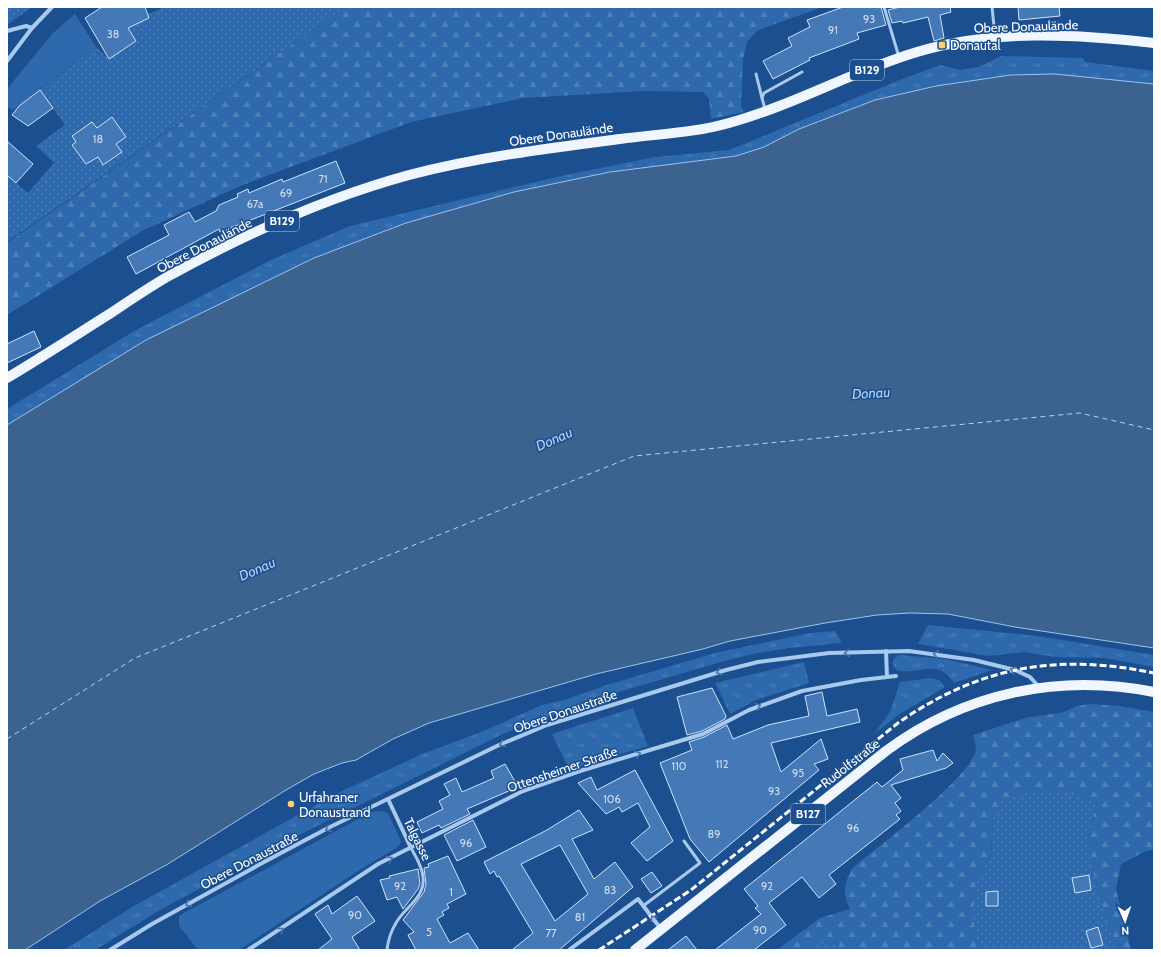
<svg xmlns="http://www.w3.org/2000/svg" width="1161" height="957" viewBox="0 0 1161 957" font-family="Cabin,sans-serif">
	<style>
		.grass { fill: url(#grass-tufts) }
		.forest { fill: url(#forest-firs) }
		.park { fill: #2e69ad }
		.garden { fill: url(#garden-dots) }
		.water { fill: #3c6290; stroke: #9cc4f0 }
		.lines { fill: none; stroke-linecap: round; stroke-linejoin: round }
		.ferry { stroke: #b5d3f5; stroke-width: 1; stroke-dasharray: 5 4; stroke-linecap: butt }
		.building { fill: #4478b7; stroke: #cfe3fa; fill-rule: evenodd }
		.lane { stroke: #a9c9ee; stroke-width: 3 }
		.street { stroke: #a9c9ee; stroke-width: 4 }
		.primary { stroke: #f0f6ff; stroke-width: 10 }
		.rail { stroke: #fff; stroke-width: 3; stroke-dasharray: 7 3; stroke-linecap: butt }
		.oneway { stroke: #4674ac }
		.poi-dot { fill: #ffd166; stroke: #1b4f8f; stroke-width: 1.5 }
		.labels { text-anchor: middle; stroke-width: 3; stroke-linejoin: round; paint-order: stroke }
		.number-label { font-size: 11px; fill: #d0dded }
		.shield { fill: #1b4f8f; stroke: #bbcadd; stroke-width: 1 }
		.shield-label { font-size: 12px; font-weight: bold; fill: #fff }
		.street-label { font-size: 13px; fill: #fff; stroke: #1b4f8f }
		.poi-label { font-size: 13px; fill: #fff; stroke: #1b4f8f; text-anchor: start }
		.water-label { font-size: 14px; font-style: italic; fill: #b5d3f5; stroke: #1b4f8f }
	</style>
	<defs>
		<pattern id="grass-tufts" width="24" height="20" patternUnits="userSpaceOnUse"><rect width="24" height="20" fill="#2e69ad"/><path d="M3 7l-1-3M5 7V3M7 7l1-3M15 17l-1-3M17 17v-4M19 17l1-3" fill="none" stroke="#4d80b9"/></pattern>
		<pattern id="forest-firs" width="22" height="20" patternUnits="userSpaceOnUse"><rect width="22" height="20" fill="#2e69ad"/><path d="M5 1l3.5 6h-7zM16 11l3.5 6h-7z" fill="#4d80b9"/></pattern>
		<pattern id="garden-dots" width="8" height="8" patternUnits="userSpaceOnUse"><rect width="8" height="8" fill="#2e69ad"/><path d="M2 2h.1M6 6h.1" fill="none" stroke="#4d80b9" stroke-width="1.8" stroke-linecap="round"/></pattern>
	</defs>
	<rect width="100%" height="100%" fill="#1b4f8f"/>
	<g class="grass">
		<polygon points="1001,56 1083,58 1085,62 1154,71 1154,84 1055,74 1011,75 936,86 875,100 799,129 764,147 736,156 610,172 514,192 406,223 314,258 146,340 7,425 7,409 136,330 271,260 350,226 561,176 655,157 729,150 907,77 941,65 960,70 978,67"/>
		<polygon points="928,625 1038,636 1154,655 1154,667 1105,658 1055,657 1024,652 989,656 918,644"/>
		<polygon points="835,631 842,643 789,648 753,654 721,662 622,691 507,732 291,839 160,910 95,950 64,950 132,907 296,816 340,792 422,754 479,733 542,705 564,700 607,685 715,653 810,633"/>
		<path d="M899 655 945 659 992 670 954 683C938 658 922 674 898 671 891 666 891 658 899 655Z"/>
		<polygon points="804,662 809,683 756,700 730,714 715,683"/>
		<polygon points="931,678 939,680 945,687 898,715 874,734 890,712 900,682"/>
		<polygon points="633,708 648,746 569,769 552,734"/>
	</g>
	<g class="forest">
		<polygon points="346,7 823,7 758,30 747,42 743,59 741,106 744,112 711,119 709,99 703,92 643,91 523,98 411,122 240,186 142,231 7,315 7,243"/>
		<path d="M1090 704 1119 706 1154 712V850L1146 851 1121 864 1116 889 1131 950H1117C1106 916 1093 882 1089 846 1088 833 1093 817 1098 804L993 817 991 855 976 881 975 938 980 950H841L837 943 822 941 801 950H777L820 918 850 909C842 892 844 885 852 868 877 848 971 777 976 750 976 745 974 739 973 735L1025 718 1064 712 1077 706Z"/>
	</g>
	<g class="park">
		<polygon points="75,14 96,47 13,110 8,107 7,89 53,33"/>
		<polygon points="383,811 388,813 400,839 401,843 398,847 358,871 239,950 198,950 179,926 179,917 182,914 371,812"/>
	</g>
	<g class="garden">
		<polygon points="9,7 32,7 7,25 7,8"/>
		<polygon points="165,7 346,7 7,242 7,175 28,193 54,163 36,146 65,125 40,90 96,47 109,59 136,42 128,28 149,18 148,14"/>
		<path d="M1034 791 1068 792 1098 804C1093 817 1088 833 1089 846 1093 882 1106 916 1117 950H980L975 938 973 913 976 881 991 855 993 818 1002 799Z"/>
		<polygon points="822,941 837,943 841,950 801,950"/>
	</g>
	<polygon class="water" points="1055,74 1154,84 1154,648 1015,627 948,614 910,613 877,615 825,623 730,641 703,649 596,674 429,723 393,739 356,760 342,763 314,774 286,790 168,864 100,901 25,950 7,950 7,425 146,340 314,258 406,223 514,192 610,172 736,156 764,147 799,129 875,100 936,86 1011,75"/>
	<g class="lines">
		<polyline class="ferry" points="7,739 135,658 634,456 1080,413 1154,430"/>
	</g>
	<g class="building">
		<polygon points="102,7 145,7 149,18 128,28 136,41 109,59 85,18"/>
		<polygon points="843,7 881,7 886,25 857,33 859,39 809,58 810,60 773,79 763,61 792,46 788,38 810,27 807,20"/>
		<polygon points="900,7 950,7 951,12 940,15 944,38 934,41 928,17 903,23 902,21 892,23 888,10"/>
		<polygon points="1018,7 1059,7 1060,16 1019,20"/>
		<polygon points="40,90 53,108 28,126 12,115 19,106"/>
		<polygon points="112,117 126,137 116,144 122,152 103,165 98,157 86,164 72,145 76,142 72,136 92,122 97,128"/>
		<polygon points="7,141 33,164 16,183 7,175"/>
		<polygon points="336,161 345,183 220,232 219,229 136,274 127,257 169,235 164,225 189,212 195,222 216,211 219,205 238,197 237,194 248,189 249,193 282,179 283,182"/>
		<polygon points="34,331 41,347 7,363 7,344"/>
		<polygon points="712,688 726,716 725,719 702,731 687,735 677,697"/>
		<polygon points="822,692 827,716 857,709 860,722 771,743 781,772 821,739 828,759 814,764 819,770 709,862 690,839 660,763 692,750 689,742 704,737 727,725 733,739 768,725 809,716 805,696"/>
		<polygon points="933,750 937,761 943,753 953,763 946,768 891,785 901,798 895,803 901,811 896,815 900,819 829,875 836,884 819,898 802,877 769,903 786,925 754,950 715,950 761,914 755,908 758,906 744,889 877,782 882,787 903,770 900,759"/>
		<polygon points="505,764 518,787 467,809 470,814 441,828 439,825 422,833 417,822 443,809 439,801 450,795 444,784 456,778 462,792 494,778 491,771"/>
		<polygon points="635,770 673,841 647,861 631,843 650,827 638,803 622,812 619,807 606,814 578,783 591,777 597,790"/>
		<path d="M579 810 593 830 572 839 594 879 615 862 633 887 559 950H512L533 933 499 876 497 877 494 871 490 874 484 862 547 830ZM560 845 588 894 555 921 521 864Z"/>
		<polygon points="473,820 486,847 457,861 444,835"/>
		<polygon points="448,856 466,894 447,904 449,908 442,912 444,915 437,919 450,943 468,933 479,950 416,950 408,935 414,932 403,920 424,892 426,884 424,868 429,867 428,864"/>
		<polygon points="418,869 420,884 418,889 403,909 397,897 387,900 380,880 390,878 389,876"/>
		<polygon points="652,872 662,886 651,893 641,879"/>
		<polygon points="1089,875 1091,890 1075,893 1072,878"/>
		<polygon points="998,891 998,906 986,906 986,892"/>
		<polygon points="357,896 375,921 352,937 360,950 318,950 332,939 315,914 328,905 332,914"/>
		<polygon points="1098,927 1103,945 1091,948 1086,931"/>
		<polygon points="686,936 697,950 668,950"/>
	</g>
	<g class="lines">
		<g class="lane">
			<polyline points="884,7 899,57"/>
			<polyline points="992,7 995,36"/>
			<polyline points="756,74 762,98"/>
			<polyline points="765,109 762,98 764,93 802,72"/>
			<polyline points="643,906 700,863 684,841"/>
			<path d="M387 950C388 941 391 931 396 923 404 908 426 897 423 877 422 866 416 857 411 848"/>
		</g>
		<g class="street">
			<polyline points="7,31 26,26 32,28"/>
			<polyline points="7,61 32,28 52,7"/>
			<polyline points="886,651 887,677"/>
			<polyline points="388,799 411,848"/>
			<polyline points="110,950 152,924 264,862 328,828 499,745 547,725 726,670 758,662 829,653 909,651 974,660 1015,670 1030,677 1039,687"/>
			<polyline points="248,950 378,864 523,791 580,771 703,734 749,710 802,691 861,680 896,676"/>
			<polyline points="569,950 638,899 661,929"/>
		</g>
		<g class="primary">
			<path d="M7 378C42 357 76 335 111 313 129 301 148 288 167 277 243 235 325 198 409 175 478 157 550 148 620 139 656 134 694 133 729 123 794 105 853 71 917 52 993 29 1077 34 1154 43"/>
			<path d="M635 950 886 751C964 693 1059 673 1154 692"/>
		</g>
		<path class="rail" d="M599 950 691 890 898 723C980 666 1058 653 1154 673"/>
	</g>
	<defs><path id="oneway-chevron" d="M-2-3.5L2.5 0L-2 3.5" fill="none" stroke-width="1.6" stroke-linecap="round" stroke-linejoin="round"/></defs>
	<g class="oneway">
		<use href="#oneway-chevron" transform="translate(847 653) rotate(178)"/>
		<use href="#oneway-chevron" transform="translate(936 654) rotate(-172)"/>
		<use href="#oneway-chevron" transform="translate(1013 670) rotate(-163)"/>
		<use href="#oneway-chevron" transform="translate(719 672) rotate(162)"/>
		<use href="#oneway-chevron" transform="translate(758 706) rotate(-22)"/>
		<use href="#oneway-chevron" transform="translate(502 744) rotate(157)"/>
		<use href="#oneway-chevron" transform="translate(638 754) rotate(-17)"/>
		<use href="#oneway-chevron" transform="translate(328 829) rotate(153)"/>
		<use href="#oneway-chevron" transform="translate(390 859) rotate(-26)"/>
		<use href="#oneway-chevron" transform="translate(188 904) rotate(151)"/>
		<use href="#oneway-chevron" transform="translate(653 918) rotate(-127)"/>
		<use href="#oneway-chevron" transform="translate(281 930) rotate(-34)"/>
	</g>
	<g class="poi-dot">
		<rect x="938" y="41" width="8" height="8" rx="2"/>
		<circle cx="291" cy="804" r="4"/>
	</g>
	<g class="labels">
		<g class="number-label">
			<text x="869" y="23">93</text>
			<text x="833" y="34">91</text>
			<text x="113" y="38">38</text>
			<text x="98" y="143">18</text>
			<text x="323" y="183">71</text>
			<text x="286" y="197">69</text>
			<text x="255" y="208">67a</text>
			<text x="722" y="768">112</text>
			<text x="679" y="770">110</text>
			<text x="798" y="777">95</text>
			<text x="774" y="795">93</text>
			<text x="612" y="803">106</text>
			<text x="853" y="832">96</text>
			<text x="714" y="838">89</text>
			<text x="466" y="847">96</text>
			<text x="400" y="890">92</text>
			<text x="767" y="890">92</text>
			<text x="610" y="894">83</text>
			<text x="451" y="896">1</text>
			<text x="355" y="919">90</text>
			<text x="580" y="921">81</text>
			<text x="760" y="934">90</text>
			<text x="429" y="936">5</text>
			<text x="551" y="937">77</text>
		</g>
		<g class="shield">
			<rect x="850" y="60" width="34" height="20" rx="3"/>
			<rect x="265" y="211" width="34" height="20" rx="3"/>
			<rect x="791" y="804" width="34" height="20" rx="3"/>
		</g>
		<g class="shield-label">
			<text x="867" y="74">B129</text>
			<text x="282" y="225">B129</text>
			<text x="808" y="818">B127</text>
		</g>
		<g class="street-label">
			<text transform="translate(1026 26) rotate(-2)" y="5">Obere Donaulände</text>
			<text transform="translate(561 134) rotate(-8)" y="5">Obere Donaulände</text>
			<text transform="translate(204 245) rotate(-27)" y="5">Obere Donaulände</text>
			<text transform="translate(565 711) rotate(-19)" y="5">Obere Donaustraße</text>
			<text transform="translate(850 763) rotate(-38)" y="5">Rudolfstraße</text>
			<text transform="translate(562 769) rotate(-19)" y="5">Ottensheimer Straße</text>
			<text transform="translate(418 839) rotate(64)" y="5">Talgasse</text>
			<text transform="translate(249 860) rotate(-28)" y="5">Obere Donaustraße</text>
		</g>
		<g class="poi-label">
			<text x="950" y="50">Donautal</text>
			<text x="299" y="802">Urfahraner<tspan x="299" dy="15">Donaustrand</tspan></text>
		</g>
		<g class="water-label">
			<text transform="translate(871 393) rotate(-3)" y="5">Donau</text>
			<text transform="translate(554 439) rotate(-24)" y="5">Donau</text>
			<text transform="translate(257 569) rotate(-24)" y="5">Donau</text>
		</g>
	</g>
	<rect width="1161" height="957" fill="none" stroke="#ffffff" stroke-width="16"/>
	<g transform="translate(1125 921) rotate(178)" stroke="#1b4f8f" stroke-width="3" paint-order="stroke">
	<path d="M0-3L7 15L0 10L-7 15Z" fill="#ffffff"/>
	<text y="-6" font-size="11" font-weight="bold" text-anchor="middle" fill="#ffffff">N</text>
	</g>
</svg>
